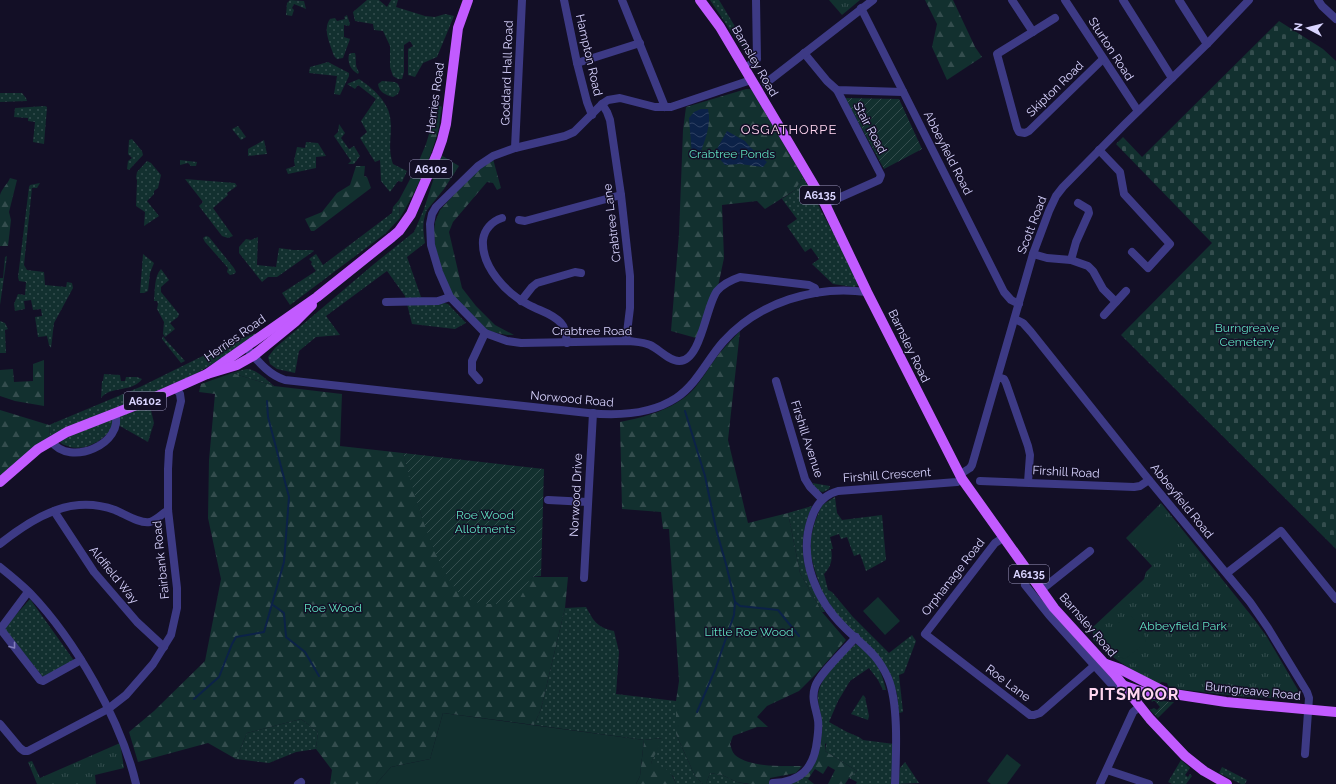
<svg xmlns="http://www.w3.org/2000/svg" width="1336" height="784" viewBox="0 0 1336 784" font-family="Raleway,sans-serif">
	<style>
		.grass { fill: url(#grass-dots) }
		.forest { fill: url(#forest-firs) }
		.cemetery { fill: url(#cemetery-stones) }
		.park { fill: url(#park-tufts) }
		.garden { fill: url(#garden-furrows) }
		.pitch { fill: #12302f }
		.water { fill: url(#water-waves) }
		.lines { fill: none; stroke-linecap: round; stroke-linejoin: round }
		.stream { stroke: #0c2248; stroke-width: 2 }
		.minor { stroke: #3d3a85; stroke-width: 8 }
		.major { stroke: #c25bff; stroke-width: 10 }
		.oneway { stroke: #837fbc }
		.labels { text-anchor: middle; stroke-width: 3; stroke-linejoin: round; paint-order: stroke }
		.shield { fill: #130f26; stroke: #9e99be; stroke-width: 1 }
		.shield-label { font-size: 11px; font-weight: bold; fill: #d9d4ff }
		.street-label { font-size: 12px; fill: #d9d4ff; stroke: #130f26 }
		.park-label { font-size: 12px; fill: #5fe0c0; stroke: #130f26 }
		.neighbourhood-label { font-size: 13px; letter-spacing: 1px; fill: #ffd6f0; stroke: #130f26 }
		.district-label { font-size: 16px; font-weight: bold; letter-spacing: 1px; fill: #ffd6f0; stroke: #130f26 }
	</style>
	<defs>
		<pattern id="grass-dots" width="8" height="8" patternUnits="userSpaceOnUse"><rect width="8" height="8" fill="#12302f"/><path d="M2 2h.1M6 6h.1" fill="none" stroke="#344d4e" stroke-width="1.8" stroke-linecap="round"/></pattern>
		<pattern id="forest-firs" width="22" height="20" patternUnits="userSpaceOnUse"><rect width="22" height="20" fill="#12302f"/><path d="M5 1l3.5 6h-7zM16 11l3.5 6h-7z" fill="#344d4e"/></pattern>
		<pattern id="cemetery-stones" width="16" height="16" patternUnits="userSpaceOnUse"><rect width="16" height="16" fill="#12302f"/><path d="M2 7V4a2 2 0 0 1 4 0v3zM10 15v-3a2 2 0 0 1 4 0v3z" fill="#344d4e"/></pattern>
		<pattern id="park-tufts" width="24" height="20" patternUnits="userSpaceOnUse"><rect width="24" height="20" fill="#12302f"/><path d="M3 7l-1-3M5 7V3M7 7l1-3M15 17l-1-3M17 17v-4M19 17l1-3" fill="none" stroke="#344d4e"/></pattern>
		<pattern id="garden-furrows" width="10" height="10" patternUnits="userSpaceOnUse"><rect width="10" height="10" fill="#12302f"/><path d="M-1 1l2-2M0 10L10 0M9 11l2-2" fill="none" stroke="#344d4e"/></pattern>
		<pattern id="water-waves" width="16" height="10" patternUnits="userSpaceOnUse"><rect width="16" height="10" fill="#0c2248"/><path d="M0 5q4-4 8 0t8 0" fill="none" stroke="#2f4163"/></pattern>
	</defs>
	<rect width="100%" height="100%" fill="#130f26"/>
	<g class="grass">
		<polygon points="290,0 304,1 306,9 294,4 292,8 294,10 292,16 286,15 287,3"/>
		<polygon points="367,0 379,0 387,7 391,0 398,0 396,7 425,16 435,17 445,14 454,16 437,57 423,63 415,77 408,75 408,49 413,46 410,41 404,45 404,72 402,79 398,79 393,76 390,67 390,46 383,31 374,30 373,24 355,21 353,12"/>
		<polygon points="710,0 719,0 745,43 748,45 753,54 748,57"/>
		<path d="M347 15 350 24 349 26 344 25V37L350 39 343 58 337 59 334 56C331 45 322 30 330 19L335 18 337 21 345 19 344 17Z"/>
		<path d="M352 53H355C357 61 354 65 359 72L358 74C351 70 347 63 349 54Z"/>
		<polygon points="328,62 349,73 349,76 340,95 334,94 337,76 309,73 310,67"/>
		<path d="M359 79C371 87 388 101 390 117 393 134 387 146 393 164L407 171 402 182 398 181 390 192 381 181 380 160 375 162 360 138 367 132 361 121 376 99 358 85 355 89 347 84Z"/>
		<path d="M382 81 395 82 398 84 400 89 398 94 393 97C385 95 379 92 378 84Z"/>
		<polygon points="0,93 22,93 26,98 27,101 0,102"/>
		<polygon points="45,106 47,107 44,144 33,142 35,122 28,121 28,118 14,117 15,108"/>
		<polygon points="339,124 345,133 341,138 349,149 354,146 360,156 354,164 348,164 351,161 334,136 338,132"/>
		<polygon points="238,126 246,137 241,140 232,129"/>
		<polygon points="132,139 142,151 143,155 129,170 127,169 128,161 132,158 128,154 129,140"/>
		<polygon points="264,140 267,154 248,156 248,149"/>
		<polygon points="306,142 318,143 326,156 316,157 316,168 288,174 286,169 295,166 294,161 297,147 305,148"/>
		<polygon points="180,160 197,162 196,166 191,166 188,163 180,165"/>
		<polygon points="147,161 151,163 161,175 158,188 154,191 154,194 147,201 159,216 144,226 145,212 136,206 137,180 136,178 137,172"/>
		<polygon points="803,177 859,281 859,285 854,287 833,284 812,264 819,259 811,248 805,252 787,226 797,219 782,199 795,190"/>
		<polygon points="185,179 235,183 237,186 227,193 228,195 213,208 233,236 228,238 222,236 199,206 203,202"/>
		<polygon points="40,183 37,188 32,188 24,265 27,270 44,272 45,285 66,287 67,282 72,283 73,288 54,323 51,348 49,345 47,336 38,337 35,317 42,316 41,309 33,310 31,300 24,301 25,309 15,311 14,304 18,294 25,295 26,282 19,281 18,277 29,187 30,185"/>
		<polygon points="399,200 400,218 386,233 290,305 282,293 316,271 311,264 312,262 309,259 316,254 323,265 392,213 393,207"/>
		<path d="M424 209 427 210C422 221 423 231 425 243L407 257 421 297 448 304 466 323 455 329 412 324 405 296 387 271 326 316 340 335 316 337 299 351 295 373 277 369 270 364 268 357 275 348 374 264 414 232Z"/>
		<polygon points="206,236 209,237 234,268 236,272 234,274 230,275 227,272 228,268 205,242 203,238"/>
		<polygon points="258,237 257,265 276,267 279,248 293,250 312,250 314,251 277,277 268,277 262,282 239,253 239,247 246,239 251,240"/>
		<polygon points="143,254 154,263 150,273 148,291 144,293 140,293"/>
		<polygon points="7,256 0,305 0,278 3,278 5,257"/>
		<path d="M161 269 169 280 161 287V292L179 314 178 317 170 323 175 329 165 337 163 334 164 322 157 309 158 304 157 301H154C155 292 154 276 161 269Z"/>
		<polygon points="0,321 5,323 8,329 5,330 6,353 0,353"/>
		<polygon points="262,331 233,352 192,376 50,436 49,425 140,387 229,343"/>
		<polygon points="163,336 165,339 185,361 181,363 162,339"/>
		<path d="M246 369C255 368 267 380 274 386L232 373Z"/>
		<path d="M104 374 120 375 121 381H125L126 377H137L142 379C132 393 112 385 101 398L102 381H103Z"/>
		<path d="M150 406 154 423 148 442 120 426H114C103 440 88 451 70 447 65 445 62 445 59 441L104 422Z"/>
		<polygon points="812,483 830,486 829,489 823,492 819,491"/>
		<path d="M835 497 837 513 842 520 882 515 886 560 866 571 860 554 854 556 847 537 841 539 839 534 830 537 833 549H831C833 559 831 567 824 574L828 590 832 592 853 617 889 653 912 635 916 641 904 673 899 675 903 712 899 713 897 694 891 675 845 625 832 608 822 591 815 571 811 556V537L815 521 822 505Z"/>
		<path d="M812 506C794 551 804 571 825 612H822L800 573 788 513Z"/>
		<polygon points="30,599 75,662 43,677 6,631 5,627"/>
		<path d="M586 607C594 621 596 627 614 631L619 652 616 694 676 701V734L695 776 703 784H676L673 776 651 763 662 738 644 740 534 725 541 709 565 608Z"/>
		<path d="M856 644C872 648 883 675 886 690H883L878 680 869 668 850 681 838 701 829 722 847 732 859 737 863 740 894 744 891 784H856L857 782 849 778 857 771 825 751 828 733H822C823 720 819 710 818 699 817 679 842 656 856 644Z"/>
		<polygon points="863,695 865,697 869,716 868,720 851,714"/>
		<polygon points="301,719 318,732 316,749 296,752 269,763 236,759 247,733"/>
		<polygon points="1181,760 1190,768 1185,775 1188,777 1190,774 1192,776 1186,784 1172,784 1168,782"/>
		<polygon points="905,762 919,783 898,784 900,768"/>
		<polygon points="1222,767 1247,780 1245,784 1241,784 1219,773"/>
		<polygon points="710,773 722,775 737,782 747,784 706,784"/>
		<polygon points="804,776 814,784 787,784"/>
	</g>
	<g class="forest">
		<polygon points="925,0 953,0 975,47 982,57 947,80 932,47 937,24"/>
		<polygon points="746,89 751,89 803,177 795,190 765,209 757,201 722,205 724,258 717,291 696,338 671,331 679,234 683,130 686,107"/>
		<path d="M438 105 442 107C440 115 440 124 438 131 431 158 415 194 400 218L399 200 416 168 426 144Z"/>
		<polygon points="441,155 459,166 444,189 427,210 424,209"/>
		<polygon points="493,159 501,188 497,190 493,183 487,182 453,222 449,232 462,288 476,306 495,325 514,335 507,335 488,331 477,321 452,296 445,280 435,246 434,232 435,222 440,210 478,168"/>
		<polygon points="356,166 365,166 364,176 367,177 371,188 314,231 311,231 305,219 322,212 337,193 350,185"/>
		<path d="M10 178 17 180 9 212 11 220 8 246H0V195C2 188 7 185 10 178Z"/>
		<path d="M740 331 728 440 748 523 788 513 800 573 822 612 846 640 815 675 799 691 767 706 757 717 768 727H757L733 736 730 744C731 747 732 752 735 755 751 768 783 766 802 766L796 773 770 778 769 784H750L737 782 722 775 710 773 706 784H703L695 776 676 734V701L679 681 669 529H663L661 512 622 509 620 422C645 417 672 410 691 392 702 381 709 366 719 354 725 346 733 339 740 331Z"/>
		<polygon points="44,360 44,406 15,401 0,396 0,370 13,369 14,382 33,381 33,364"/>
		<polygon points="232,373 274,386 342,394 340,446 403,453 422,517 531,577 568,577 565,608 541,709 534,725 443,713 430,759 391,767 376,784 330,784 332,770 316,749 318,732 301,719 247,733 236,759 208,743 138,762 129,732 154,711 205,661 221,579 208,518 209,460 215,394 199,392 201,384"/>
		<polygon points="0,410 49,425 50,436 0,476"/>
		<polygon points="822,733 828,733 829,741 825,744 825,751 857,771 849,778 845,784 828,784 835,770 828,766 823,774 815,769 808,779 804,776"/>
		<path d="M663 738 651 763C665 767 671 770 676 784H636L640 776 644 740Z"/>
	</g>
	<polygon class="cemetery" points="1279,21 1323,49 1336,61 1336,549 1121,335 1212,243 1116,144 1123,137 1142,157"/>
	<g class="park">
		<polygon points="829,0 860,0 842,15"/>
		<path d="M1161 503 1254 619 1267 637 1301 695V697L1299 700 1237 696 1169 688 1167 683 1161 682 1159 685C1134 672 1113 659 1093 640V627L1141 582 1144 579 1146 572 1152 566 1126 538Z"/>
		<polygon points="120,743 124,768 95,775 96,784 37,784 28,762 32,761 40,778"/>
	</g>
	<g class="garden">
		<polygon points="845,98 899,99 922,149 884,169"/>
		<path d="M403 453 544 469 541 576 531 577 519 600C501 603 486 608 468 599 438 586 412 485 403 453Z"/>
		<polygon points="1151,700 1174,702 1158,718 1150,710 1154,708 1157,710 1160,707 1154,700 1152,702"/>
	</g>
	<g class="pitch">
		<polygon points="1157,514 1177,534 1153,558 1133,538"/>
		<polygon points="878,597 900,621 885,635 863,611"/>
		<path d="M1129 616 1132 617C1138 624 1147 633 1145 643L1125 659C1116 656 1100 645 1106 634L1125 617Z"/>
		<polygon points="443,713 644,740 640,776 636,784 376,784 391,767 430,759"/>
		<polygon points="1007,754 1021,765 1007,784 991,784 987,781"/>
	</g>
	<g class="water">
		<path d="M701 109H708C712 125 704 143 698 159L692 155 689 118 694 112Z"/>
		<polygon points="727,131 745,141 750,147 767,162 763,167 740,164 725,165 719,158 713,156"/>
	</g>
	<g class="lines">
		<g class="stream">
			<polyline points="685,411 705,476 716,529 726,564 735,602 734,615 715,670 697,712"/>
			<polyline points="735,602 740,606 778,610 799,636"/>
			<polyline points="273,605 284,613 286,637 305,652 319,676"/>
			<polyline points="194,699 219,677 232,644 236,637 264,632 284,562 289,497 268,417 267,401"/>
		</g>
		<g class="minor">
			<polyline points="564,0 577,63 587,102 592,115"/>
			<polyline points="622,0 665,107"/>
			<polyline points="1012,0 1033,32"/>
			<polyline points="1065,0 1138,111"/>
			<polyline points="1123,0 1172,78"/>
			<polyline points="1179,0 1207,44"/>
			<polyline points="1318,0 1322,6 1336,19"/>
			<polyline points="861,8 1004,292 1011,300 1019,304"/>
			<polyline points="1055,18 997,54 1017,128 1019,132 1025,133 1029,131 1103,59"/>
			<polyline points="804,53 827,81 837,90 903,92"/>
			<polyline points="577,63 640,43"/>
			<polyline points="744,68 755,62 757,59 756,0"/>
			<path d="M751 80 671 107H655L620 98 608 100 602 104 574 132 565 136 515 148 493 156 478 166 436 207 432 214 430 224 431 245 439 272 450 297 485 333 507 341 521 343 629 341C636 342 643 342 650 345 659 349 669 361 679 361 701 362 706 305 717 291 723 284 731 280 740 277L809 285 815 288 816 293"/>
			<polyline points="766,83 873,0"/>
			<polyline points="602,104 607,112 610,120 621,195 630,276 630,308 626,341"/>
			<polyline points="515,148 522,0"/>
			<polyline points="1099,150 1120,172 1124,194 1170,244 1148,268 1132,252"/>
			<polyline points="825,204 879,180 881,175 837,90"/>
			<path d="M502 218C492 221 484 230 483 240 481 267 507 294 529 305 540 311 552 313 561 323 566 328 566 336 567 343"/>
			<polyline points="519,220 525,221 621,195"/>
			<polyline points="1033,254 1047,258 1071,260 1088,266 1093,271 1103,289 1116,302"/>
			<polyline points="1071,260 1076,242 1089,213 1088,209 1078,203"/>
			<polyline points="521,301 532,287 537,283 575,272 581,273"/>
			<polyline points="386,302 438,301 450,297"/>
			<polyline points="1104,315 1126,291"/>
			<polyline points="1015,319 1023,323 1031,332 1149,480 1250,602 1268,628 1307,692 1309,698 1305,754"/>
			<path d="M246 347C257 360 268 375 285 380L588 413C618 416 650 415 676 398 697 384 707 360 723 342 758 302 816 285 867 292"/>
			<polyline points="998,377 1004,379 1006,383 1028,446 1030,455 1028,482"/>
			<polyline points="479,380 472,372 472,361 485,333"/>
			<polyline points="776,381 805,479 810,487 822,499"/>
			<path d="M51 441C70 468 125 443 115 413"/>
			<polyline points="959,475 970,468 972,465 1033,254 1049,211 1056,196 1063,187 1125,124 1207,44 1249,0"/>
			<polyline points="980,481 1134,487 1140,486 1149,480"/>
			<polyline points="548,500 588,502"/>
			<polyline points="54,511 94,572 137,622 164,647"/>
			<polyline points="1003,538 995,543 925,634 1030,715 1034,715 1040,713 1095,665"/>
			<path d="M0 544C21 527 51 507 79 505 91 504 104 506 115 510 125 514 139 524 150 522 157 520 162 514 168 510"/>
			<path d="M0 567C10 575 21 584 30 593 75 640 121 720 136 784"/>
			<polyline points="1227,573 1281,531 1336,599"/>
			<polyline points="584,578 593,413"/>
			<path d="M1025 585 1049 615 1113 686C1118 689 1122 694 1128 692"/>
			<polyline points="1041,590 1090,551"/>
			<polyline points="28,592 1,628 2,631 40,680 43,681 81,660"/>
			<polyline points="0,724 20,748 24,751 28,751 108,709 126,695 153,664 171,635 177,608 177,588 168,510 168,469 169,451 181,401 180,394 176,388"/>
			<polyline points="1107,770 1149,784"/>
			<path d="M773 783C801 782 814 768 817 741 818 734 819 727 818 720 816 708 811 699 815 687 819 674 846 649 856 637"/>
			<polyline points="298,784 301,782"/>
			<path d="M895 784C896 756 899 704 888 678 877 653 863 646 845 628 817 601 798 559 811 520 815 506 823 495 838 491L957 482 962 479"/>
			<polyline points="1100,784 1133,712 1139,707"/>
		</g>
		<g class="major">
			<polyline points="700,0 720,27 825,204 867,292 962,479 1054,608 1115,675 1150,719 1185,756 1204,771 1227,784"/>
			<polyline points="207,374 317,297 392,237 399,231 411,214 437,154 442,140 446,124 458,28 468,0"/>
			<polyline points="0,482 38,449 67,432 144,402 207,374 237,365 253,356 296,321 312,305"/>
			<polyline points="1106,664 1120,669 1165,692"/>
			<polyline points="1122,685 1148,694 1167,693 1226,702 1336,712"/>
		</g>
	</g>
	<defs><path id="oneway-chevron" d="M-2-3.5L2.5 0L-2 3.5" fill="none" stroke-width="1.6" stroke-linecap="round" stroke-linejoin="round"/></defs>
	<use class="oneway" href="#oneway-chevron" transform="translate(13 646) rotate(52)"/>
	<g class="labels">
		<g class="shield">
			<rect x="410" y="160" width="42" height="18" rx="3"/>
			<rect x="800" y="186" width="40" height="18" rx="3"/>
			<rect x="124" y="392" width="42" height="18" rx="3"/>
			<rect x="1009" y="565" width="40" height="18" rx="3"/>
		</g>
		<g class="shield-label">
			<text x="431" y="173">A6102</text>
			<text x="820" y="199">A6135</text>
			<text x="145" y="405">A6102</text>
			<text x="1029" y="578">A6135</text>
		</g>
		<g class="street-label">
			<text transform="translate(1111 49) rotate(57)" y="4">Sturton Road</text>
			<text transform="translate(589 55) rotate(77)" y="4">Hampton Road</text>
			<text transform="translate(755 61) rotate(60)" y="4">Barnsley Road</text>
			<text transform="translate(507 73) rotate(-88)" y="4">Goddard Hall Road</text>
			<text transform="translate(1055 89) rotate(-44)" y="4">Skipton Road</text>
			<text transform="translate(435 98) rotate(-82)" y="4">Herries Road</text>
			<text transform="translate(870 128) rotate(62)" y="4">Stair Road</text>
			<text transform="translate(948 153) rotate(63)" y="4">Abbeyfield Road</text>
			<text transform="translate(612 223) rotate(-97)" y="4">Crabtree Lane</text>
			<text transform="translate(1032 225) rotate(-69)" y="4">Scott Road</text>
			<text x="592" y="335">Crabtree Road</text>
			<text transform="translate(235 338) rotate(-35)" y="4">Herries Road</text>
			<text transform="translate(909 346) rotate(64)" y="4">Barnsley Road</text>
			<text transform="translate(572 399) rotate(5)" y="4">Norwood Road</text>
			<text transform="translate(807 439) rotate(72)" y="4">Firshill Avenue</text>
			<text transform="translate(1066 472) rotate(3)" y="4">Firshill Road</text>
			<text transform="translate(887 475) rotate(-4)" y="4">Firshill Crescent</text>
			<text transform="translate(576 495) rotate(-87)" y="4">Norwood Drive</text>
			<text transform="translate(1182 501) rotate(51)" y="4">Abbeyfield Road</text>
			<text transform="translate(161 560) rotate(-96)" y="4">Fairbank Road</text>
			<text transform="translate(114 575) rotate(51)" y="4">Aldfield Way</text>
			<text transform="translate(953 577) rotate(-52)" y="4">Orphanage Road</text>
			<text transform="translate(1088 625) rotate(49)" y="4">Barnsley Road</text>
			<text transform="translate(1008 683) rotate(37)" y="4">Roe Lane</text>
			<text transform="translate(1253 691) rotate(6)" y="4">Burngreave Road</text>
		</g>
		<g class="park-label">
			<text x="732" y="158">Crabtree Ponds</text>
			<text x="1247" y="332">Burngreave<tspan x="1247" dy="14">Cemetery</tspan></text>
			<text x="485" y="519">Roe Wood<tspan x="485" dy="14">Allotments</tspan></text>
			<text x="333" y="612">Roe Wood</text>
			<text x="1183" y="630">Abbeyfield Park</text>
			<text x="749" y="636">Little Roe Wood</text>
		</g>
		<g class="neighbourhood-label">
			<text x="789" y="134">OSGATHORPE</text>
		</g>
		<g class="district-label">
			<text x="1134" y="700">PITSMOOR</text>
		</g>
	</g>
	<g transform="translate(1308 28) rotate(277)" stroke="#130f26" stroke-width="3" paint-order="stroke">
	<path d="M0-3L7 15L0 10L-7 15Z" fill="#d9d4ff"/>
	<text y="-6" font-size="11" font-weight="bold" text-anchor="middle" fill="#d9d4ff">N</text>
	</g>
</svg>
